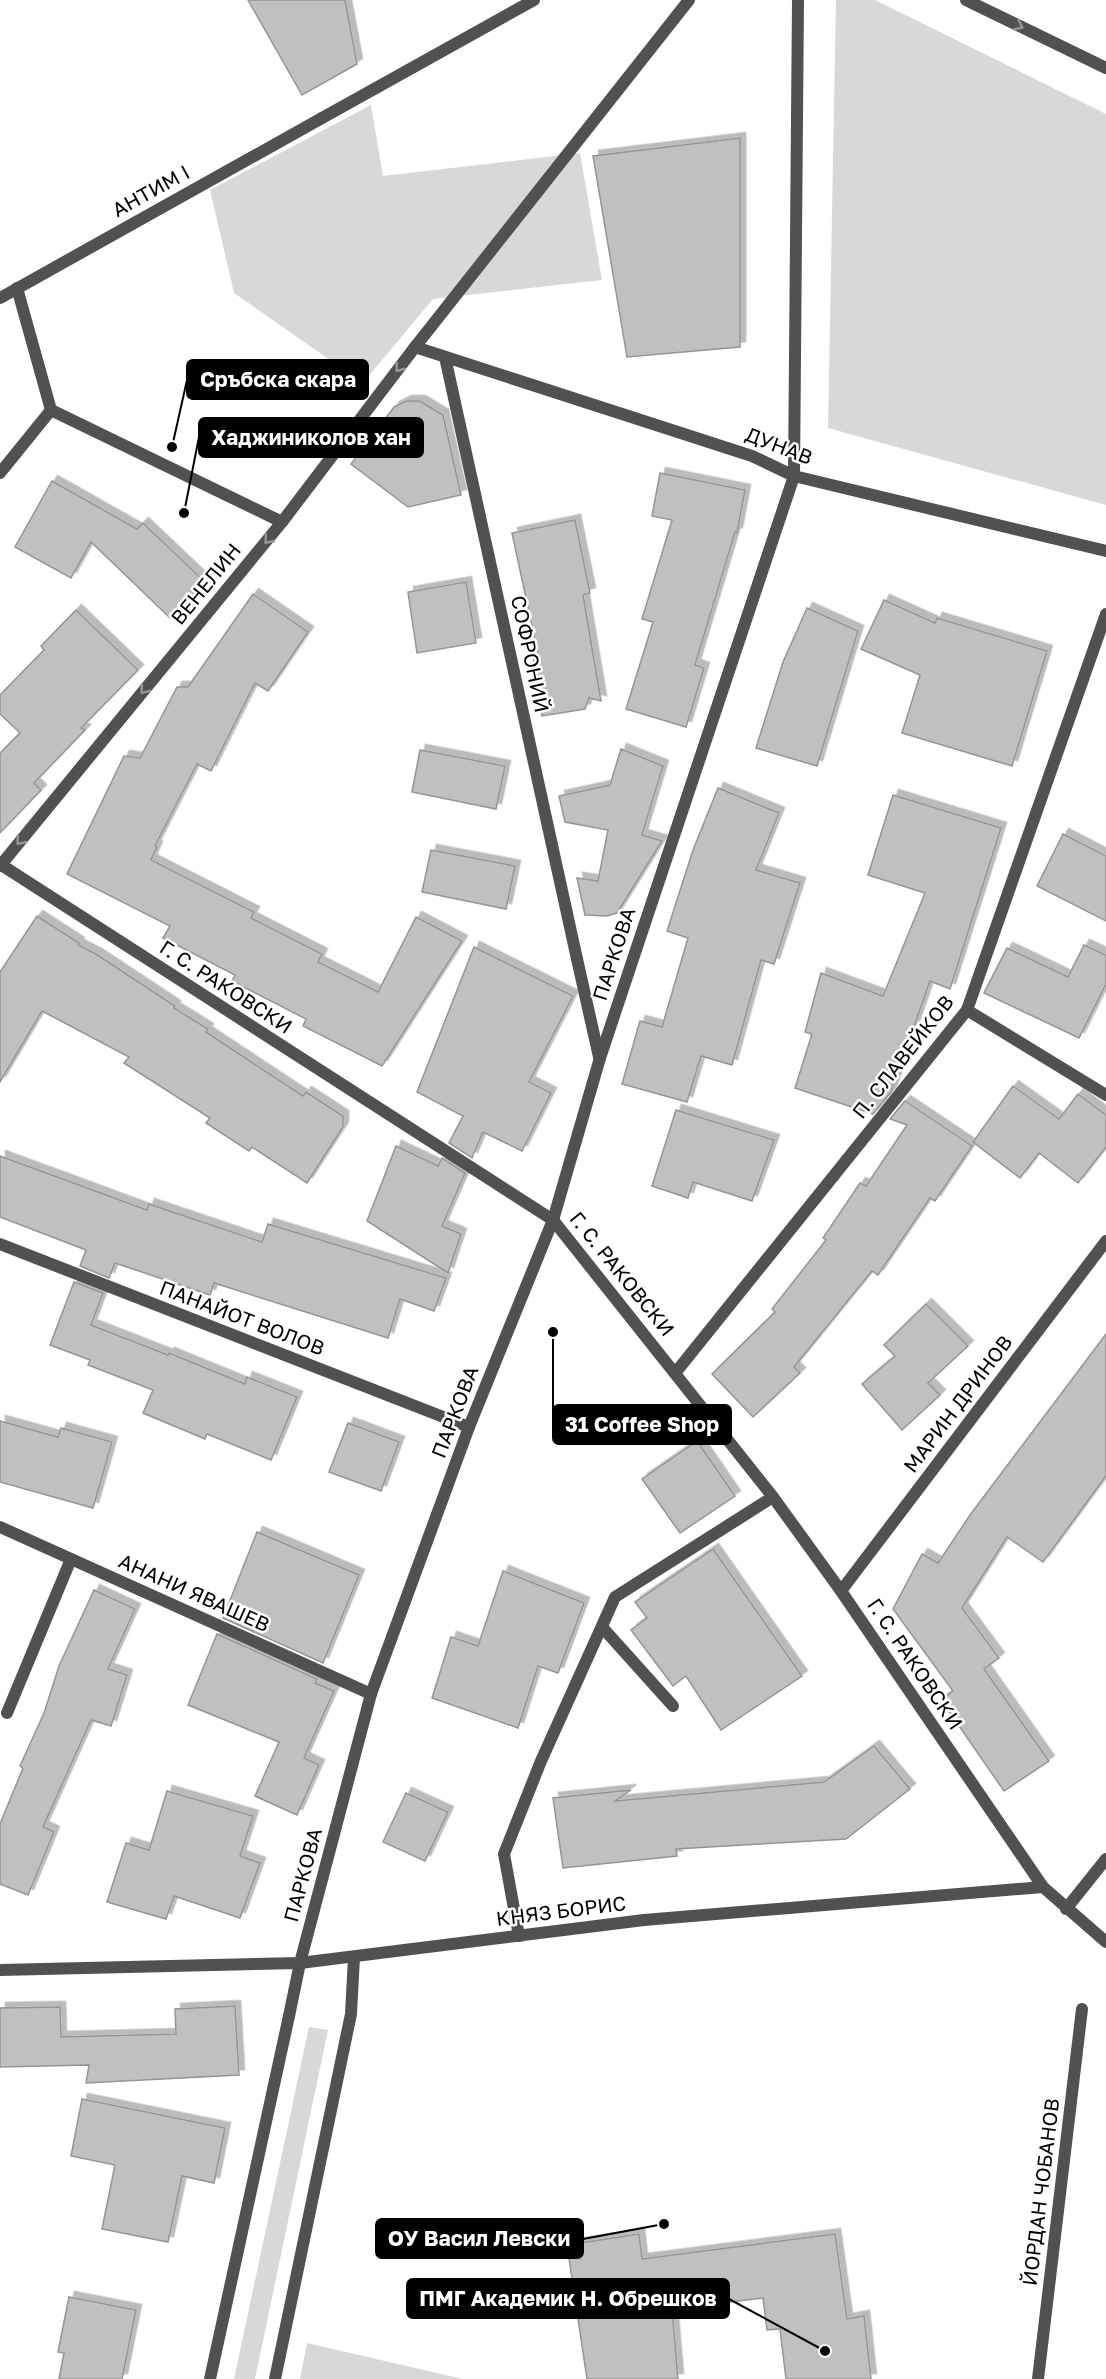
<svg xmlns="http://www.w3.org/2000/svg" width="1106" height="2379" viewBox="0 0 1106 2379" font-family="'Golos Text',sans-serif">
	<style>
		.green { fill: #d8d8d8 }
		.building { fill: #c0c0c0; stroke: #959595; stroke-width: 1.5; filter: url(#shadow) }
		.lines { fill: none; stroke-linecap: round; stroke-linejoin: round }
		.pedestrian { stroke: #515151; stroke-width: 12 }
		.minor { stroke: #515151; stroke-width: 12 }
		.tertiary { stroke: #515151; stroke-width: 12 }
		.oneway { stroke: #979797 }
		.labels { text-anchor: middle; stroke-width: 5; stroke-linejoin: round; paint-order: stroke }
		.street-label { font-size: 20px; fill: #000; stroke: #fff }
		.leader { fill: none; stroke: #000; stroke-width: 2 }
		.callout-dot { fill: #000; stroke: #fff; stroke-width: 2 }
		.callout { fill: #000; stroke: #000; stroke-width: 2 }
		.callout-label { font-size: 21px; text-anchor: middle; font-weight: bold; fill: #fff }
	</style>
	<defs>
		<filter id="shadow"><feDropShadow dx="5.5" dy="-5.5" stdDeviation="0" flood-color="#0004"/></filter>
	</defs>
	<rect width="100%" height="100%" fill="#fff"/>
	<g class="green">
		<polygon points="836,0 875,0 1106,114 1106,505 828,428"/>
		<polygon points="371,105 383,176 580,153 602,280 433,299 363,383 234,293 210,190"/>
		<polygon points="309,2027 328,2030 255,2379 234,2379"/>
		<polygon points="307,2343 463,2379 300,2379"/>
	</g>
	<g class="building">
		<polygon points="248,0 345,0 357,64 302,95"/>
		<polygon points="740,138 740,347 627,357 593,156"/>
		<polygon points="406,401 420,401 443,415 461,495 408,507 351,464 394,407"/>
		<polygon points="660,473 745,490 737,533 735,532 695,665 704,668 686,727 626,709 653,622 642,619 672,520 652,516"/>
		<polygon points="52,481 137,529 143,523 205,582 170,618 91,542 71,578 15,547"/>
		<polygon points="575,520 590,593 583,595 601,701 589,698 585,709 542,716 533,655 538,654 512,533"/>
		<polygon points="466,582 476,643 417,653 408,592"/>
		<polygon points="253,594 308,632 268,691 255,683 211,771 197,764 155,846 157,847 151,860 254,912 251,918 322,954 318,962 378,992 416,917 462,941 382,1066 303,1026 306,1019 232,981 235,975 163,938 170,926 67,874 124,756 140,758 177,687 188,687"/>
		<polygon points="884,600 935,623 937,618 1047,651 1012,766 902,733 920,675 861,649"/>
		<polygon points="807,608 858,631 817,766 756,748 783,662"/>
		<polygon points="76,610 138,670 81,728 85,730 34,783 41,790 0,833 0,753 20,733 0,714 0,695 44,650 41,646"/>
		<polygon points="621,749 663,766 642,835 662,841 617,913 607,916 585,915 577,878 598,881 608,830 565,822 559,796 610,785"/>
		<polygon points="420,750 505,766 496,809 412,792"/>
		<polygon points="718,788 779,813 756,870 800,883 774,964 761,960 732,1065 701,1056 687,1102 622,1084 640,1021 662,1027 688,938 667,931 693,850"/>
		<polygon points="893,795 1001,828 950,989 930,981 891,1092 873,1114 795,1088 812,1034 805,1032 821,973 883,996 925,893 868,875"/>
		<polygon points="1063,834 1106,856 1106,921 1037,886"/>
		<polygon points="431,850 515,866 506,909 422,892"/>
		<polygon points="37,916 79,943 78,945 96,954 175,1006 174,1008 208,1029 206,1032 303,1096 306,1092 343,1116 343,1127 307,1183 252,1147 249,1151 206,1123 210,1118 124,1063 129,1057 42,1011 0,1082 0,972"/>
		<polygon points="1084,945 1106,955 1106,984 1079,1038 984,993 1007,948 1068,977"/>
		<polygon points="474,947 573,996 529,1082 551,1093 522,1151 483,1132 472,1158 449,1143 463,1116 417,1092"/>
		<polygon points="1013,1086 1059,1119 1078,1094 1106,1115 1106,1147 1078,1183 1039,1153 1020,1178 973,1142"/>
		<polygon points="905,1101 972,1146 935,1201 930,1198 878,1275 872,1271 794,1367 800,1373 753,1417 712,1374 775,1312 772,1309 826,1240 823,1238 860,1183 866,1186 907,1125 890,1119"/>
		<polygon points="676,1110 774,1140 752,1201 693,1182 688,1198 652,1186"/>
		<polygon points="396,1146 438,1166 442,1158 465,1173 442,1226 461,1234 448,1273 367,1221"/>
		<polygon points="0,1156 147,1210 149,1204 262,1242 268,1224 446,1278 434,1311 400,1299 388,1338 214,1283 210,1295 115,1263 109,1278 80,1266 86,1250 0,1217"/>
		<polygon points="74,1282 103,1293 91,1325 168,1355 169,1353 245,1384 247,1377 297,1397 271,1460 207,1434 205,1439 143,1413 153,1390 88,1365 90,1360 50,1345"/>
		<polygon points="926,1304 968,1346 928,1383 940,1395 902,1430 862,1384 895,1356 884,1345"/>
		<polygon points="1106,1334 1106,1476 1043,1562 1007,1537 962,1608 999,1658 984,1669 1049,1761 1004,1791 941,1700 953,1691 893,1609 922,1554 938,1563 970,1515"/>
		<polygon points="0,1421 58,1437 61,1428 112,1442 93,1508 0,1482"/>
		<polygon points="348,1423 399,1442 381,1491 329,1472"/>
		<polygon points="697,1441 735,1496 680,1533 642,1479"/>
		<polygon points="257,1532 359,1575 323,1663 223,1618"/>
		<polygon points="713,1549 802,1676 721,1730 686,1676 673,1686 631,1630 647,1618 635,1602"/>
		<polygon points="503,1571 584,1603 558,1673 538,1666 518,1728 432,1698 451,1637 478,1646"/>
		<polygon points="94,1590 135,1609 108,1669 127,1675 111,1726 91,1720 43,1827 54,1832 28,1895 0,1884 0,1824 23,1768 20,1766 44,1713 59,1666"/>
		<polygon points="217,1634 317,1679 315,1683 334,1691 304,1758 319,1765 297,1815 255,1796 279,1742 188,1705"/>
		<polygon points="874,1746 910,1789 846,1839 676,1849 677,1856 563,1868 553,1798 631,1790 615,1801 824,1782"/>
		<polygon points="167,1791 253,1816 240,1856 260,1863 240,1918 174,1896 166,1919 107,1902 126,1843 149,1850"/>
		<polygon points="406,1793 448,1812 425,1861 383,1842"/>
		<polygon points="235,2006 239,2075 86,2083 89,2065 0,2067 0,2008 60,2007 61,2037 176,2034 175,2009"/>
		<polygon points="82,2099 225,2128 214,2183 182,2176 168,2242 102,2229 115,2165 71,2156"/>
		<polygon points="639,2234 642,2259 835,2234 847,2319 864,2316 871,2379 786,2379 780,2329 767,2330 763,2298 672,2309 678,2379 587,2379 567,2245"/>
		<polygon points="69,2297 136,2310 122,2379 59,2379 64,2353 58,2352"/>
	</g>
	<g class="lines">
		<g class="pedestrian">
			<polyline points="322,118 534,0"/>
			<polyline points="415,347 689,0"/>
			<polyline points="577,959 599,1057"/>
			<polyline points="289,2016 300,1963 371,1694 469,1427 553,1220 600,1058 794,476"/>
			<polyline points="275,2379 351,2014 354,1957"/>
		</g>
		<g class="minor">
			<polyline points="966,0 1106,68"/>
			<polyline points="17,288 51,410 282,522"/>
			<polyline points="0,298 322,118"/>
			<polyline points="445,357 577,959"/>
			<polyline points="0,473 51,410"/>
			<polyline points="0,864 553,1220 773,1497 841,1591 1043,1887"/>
			<polyline points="0,866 282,522 415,347 752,456 794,476"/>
			<polyline points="967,1010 1106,1095"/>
			<polyline points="0,1244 469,1427"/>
			<polyline points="676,1372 967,1010 1106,614"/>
			<polyline points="0,1527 371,1694"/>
			<polyline points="841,1591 1106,1241"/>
			<polyline points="602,1627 673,1706"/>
			<polyline points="7,1713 71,1559"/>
			<polyline points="1066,1909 1106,1859"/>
			<polyline points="519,1936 504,1854 541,1761 615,1597 773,1497"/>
			<polyline points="210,2379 289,2016"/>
			<polyline points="1038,2379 1082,2009"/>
		</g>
		<g class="tertiary">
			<polyline points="798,0 794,476 1106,551"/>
			<polyline points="0,1970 300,1963 644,1920 1043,1887 1106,1942"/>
		</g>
	</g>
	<defs><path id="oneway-chevron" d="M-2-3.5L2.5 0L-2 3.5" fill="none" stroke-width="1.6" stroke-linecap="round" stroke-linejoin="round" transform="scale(1.5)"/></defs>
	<g class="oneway">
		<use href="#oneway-chevron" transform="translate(1019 26) rotate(26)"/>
		<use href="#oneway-chevron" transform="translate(399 368) rotate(127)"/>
		<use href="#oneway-chevron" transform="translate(268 540) rotate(129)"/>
		<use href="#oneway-chevron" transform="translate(144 690) rotate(129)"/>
		<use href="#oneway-chevron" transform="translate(20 841) rotate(129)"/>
	</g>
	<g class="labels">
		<g class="street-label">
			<text transform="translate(151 191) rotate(-29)" y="7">АНТИМ I</text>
			<text transform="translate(779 446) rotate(21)" y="7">ДУНАВ</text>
			<text transform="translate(206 584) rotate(-51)" y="7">ВЕНЕЛИН</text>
			<text transform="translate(530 654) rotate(78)" y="7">СОФРОНИЙ</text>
			<text transform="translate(614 954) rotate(-72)" y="7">ПАРКОВА</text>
			<text transform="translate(226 987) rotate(33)" y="7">Г. С. РАКОВСКИ</text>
			<text transform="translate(903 1057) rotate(-52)" y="7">П. СЛАВЕЙКОВ</text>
			<text transform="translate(622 1274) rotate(51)" y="7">Г. С. РАКОВСКИ</text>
			<text transform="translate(242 1318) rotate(21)" y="7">ПАНАЙОТ ВОЛОВ</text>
			<text transform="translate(958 1404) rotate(-53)" y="7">МАРИН ДРИНОВ</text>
			<text transform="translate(455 1412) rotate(-69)" y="7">ПАРКОВА</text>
			<text transform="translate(194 1593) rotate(24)" y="7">АНАНИ ЯВАШЕВ</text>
			<text transform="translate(915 1664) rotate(56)" y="7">Г. С. РАКОВСКИ</text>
			<text transform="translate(303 1875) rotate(-75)" y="7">ПАРКОВА</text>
			<text transform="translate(561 1911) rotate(-7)" y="7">КНЯЗ БОРИС</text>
			<text transform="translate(1041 2192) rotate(-83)" y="7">ЙОРДАН ЧОБАНОВ</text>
		</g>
	</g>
	<path class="leader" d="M172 447L187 380M184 513L199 437M553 1332L553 1424M664 2224L583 2239M825 2351L729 2299"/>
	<g class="callout-dot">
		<circle cx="172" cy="447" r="6"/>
		<circle cx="184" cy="513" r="6"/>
		<circle cx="553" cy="1332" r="6"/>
		<circle cx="664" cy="2224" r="6"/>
		<circle cx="825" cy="2351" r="6"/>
	</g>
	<g class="callout">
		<rect x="187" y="360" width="181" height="39" rx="6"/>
		<rect x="199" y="418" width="224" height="39" rx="6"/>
		<rect x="553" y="1405" width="178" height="39" rx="6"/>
		<rect x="376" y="2219" width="207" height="39" rx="6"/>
		<rect x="407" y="2279" width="322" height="39" rx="6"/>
	</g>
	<g class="callout-label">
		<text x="278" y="387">Сръбска скара</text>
		<text x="311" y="445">Хаджиниколов хан</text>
		<text x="642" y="1432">31 Coffee Shop</text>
		<text x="479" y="2246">ОУ Васил Левски</text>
		<text x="568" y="2306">ПМГ Академик Н. Обрешков</text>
	</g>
</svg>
